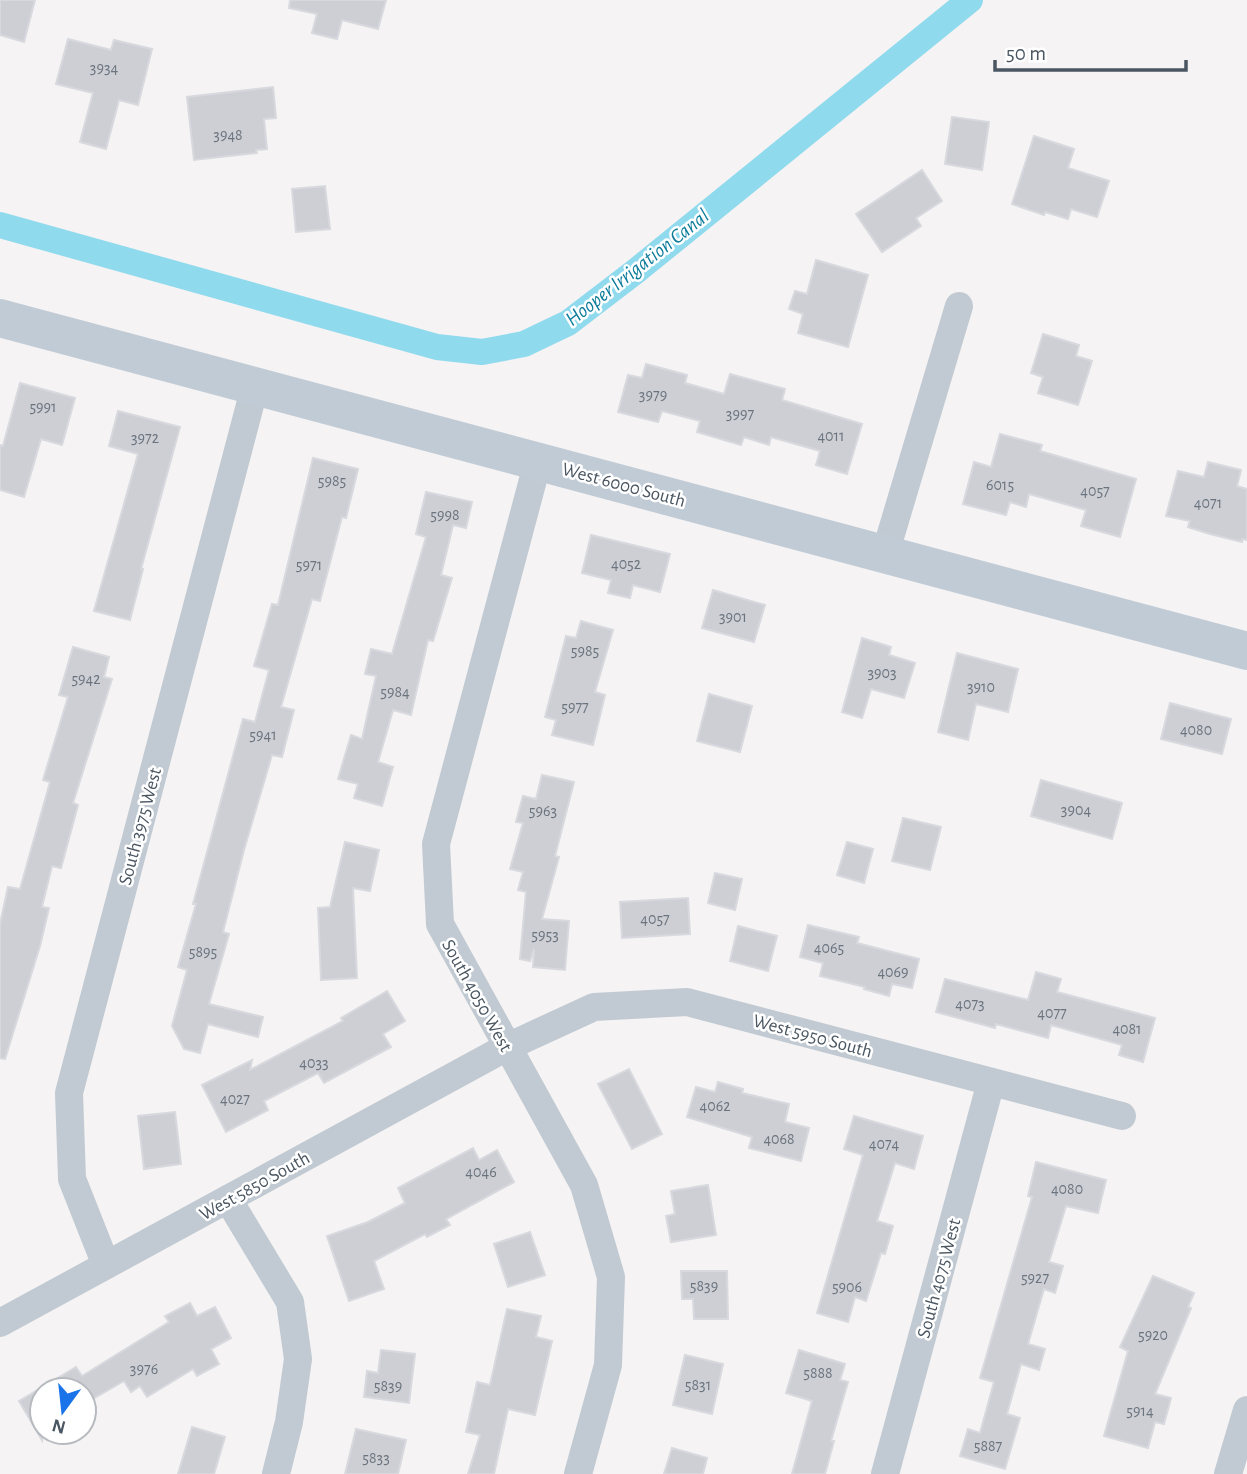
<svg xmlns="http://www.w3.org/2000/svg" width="1247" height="1474" viewBox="0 0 1247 1474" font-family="'Alegreya Sans',sans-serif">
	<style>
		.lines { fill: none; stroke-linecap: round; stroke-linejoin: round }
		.canal { stroke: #90daee; stroke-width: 26 }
		.building { fill: #cdcfd5; stroke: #d7d9de; stroke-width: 2 }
		.street { stroke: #c1cad2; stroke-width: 28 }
		.secondary { stroke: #c1cbd6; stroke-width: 38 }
		.labels { text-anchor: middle; stroke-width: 5; stroke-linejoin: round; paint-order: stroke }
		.number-label { font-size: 16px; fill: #6b747e }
		.street-label { font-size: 19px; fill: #4a5661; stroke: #fff }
		.water-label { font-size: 21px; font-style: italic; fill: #0c7c9b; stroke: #fff }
	</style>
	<rect width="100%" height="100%" fill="#f5f3f3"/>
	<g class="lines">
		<polyline class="canal" points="0,225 437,347 482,352 524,344 568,323 636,271 970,0"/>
	</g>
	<g class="building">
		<polygon points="0,0 35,0 24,42 0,35"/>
		<polygon points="290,0 386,0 378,29 342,20 337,39 312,33 317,14 289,8"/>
		<polygon points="68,39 111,50 114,40 152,49 138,105 119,100 106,149 80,142 93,93 56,84"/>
		<polygon points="273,87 276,118 264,119 267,149 256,150 257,153 194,160 187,97"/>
		<polygon points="952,117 989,122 982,170 945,164"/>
		<polygon points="1034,136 1074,149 1068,168 1109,181 1097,217 1071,209 1068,219 1045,212 1044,215 1012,204"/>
		<polygon points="922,170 942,201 916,218 921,226 882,252 856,214"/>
		<polygon points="325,186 330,229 296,232 292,189"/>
		<polygon points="816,260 868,275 848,347 798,333 803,314 789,309 795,291 807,294"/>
		<polygon points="1043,334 1079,345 1076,356 1092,361 1078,405 1038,393 1043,377 1031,373"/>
		<polygon points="646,364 687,375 685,383 724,394 730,374 785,389 782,400 862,424 847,474 816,465 820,451 771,437 769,445 744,437 741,445 697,432 700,421 662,411 658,422 618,412 628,375 642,378"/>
		<polygon points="20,383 75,398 62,445 41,439 24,497 0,490 0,445 3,446"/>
		<polygon points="118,411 180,427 141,569 143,569 130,620 94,611 138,454 109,446"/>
		<polygon points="1000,434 1042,445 1040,451 1136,479 1120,537 1081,526 1086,510 1029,494 1026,507 1010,502 1006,515 963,504 974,462 991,467"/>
		<polygon points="313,458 358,469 346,518 342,517 320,601 312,599 281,707 294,710 282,757 272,755 244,850 223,932 229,934 209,1004 263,1017 258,1037 208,1024 200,1053 184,1049 172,1026 187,970 178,967 196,904 193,904 243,719 255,722 269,670 254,666 272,604 278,605"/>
		<polygon points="1208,462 1241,470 1237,486 1247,489 1247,540 1242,539 1242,542 1210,534 1188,527 1190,521 1166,516 1178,471 1204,477"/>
		<polygon points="426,492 472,502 466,528 453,525 441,575 452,578 433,641 428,640 411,715 393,710 378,762 393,767 382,806 354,798 358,784 338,779 351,735 362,739 376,676 365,674 371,649 392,654 426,537 416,534"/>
		<polygon points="591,535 670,554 660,592 633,585 630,598 608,593 611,580 582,573"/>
		<polygon points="713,590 765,605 754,642 702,628"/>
		<polygon points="581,621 613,630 595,692 605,695 593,745 552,735 556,720 545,717 566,636 576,638"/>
		<polygon points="862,638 891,647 889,655 915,663 904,698 871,689 862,718 842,712"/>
		<polygon points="73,647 109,657 104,677 112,679 73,803 78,805 61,868 52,866 42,907 49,908 40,946 5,1059 0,1058 0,924 8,887 20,889 50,782 43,780 68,697 59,695"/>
		<polygon points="957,653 1018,669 1008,712 976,704 968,740 938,732"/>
		<polygon points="709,694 752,706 740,752 697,741"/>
		<polygon points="1170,703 1231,719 1222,754 1161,739"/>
		<polygon points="542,775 574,782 555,856 559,857 542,919 569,921 565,970 533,967 534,949 530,961 520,959 526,892 518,890 523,872 510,869 523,823 516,822 523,796 536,799"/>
		<polygon points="1041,780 1122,803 1112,839 1031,816"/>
		<polygon points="903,818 941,827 930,870 892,861"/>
		<polygon points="345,842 379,850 370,891 353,888 357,978 321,980 318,908 330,907"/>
		<polygon points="847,842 873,849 864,883 837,875"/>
		<polygon points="715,873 742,879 735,910 708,903"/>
		<polygon points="688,898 690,934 622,938 620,902"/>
		<polygon points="808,925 859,937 857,943 919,959 912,988 892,984 889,996 864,989 865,987 820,976 823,963 800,957"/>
		<polygon points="738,926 777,936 768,971 730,961"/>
		<polygon points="1036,972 1061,979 1057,992 1155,1018 1143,1062 1119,1055 1122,1045 1051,1025 1048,1038 996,1024 995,1028 936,1012 945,979 1028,1000"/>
		<polygon points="387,991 405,1021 383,1034 391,1047 324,1083 318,1073 264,1101 268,1110 226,1132 202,1085 252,1060 250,1070 343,1021 341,1018"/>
		<polygon points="629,1069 662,1134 632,1149 598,1084"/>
		<polygon points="718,1082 743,1089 742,1093 789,1104 785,1122 809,1128 801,1161 749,1148 752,1137 687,1117 696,1087 715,1092"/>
		<polygon points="175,1112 181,1164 144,1169 138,1116"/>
		<polygon points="854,1116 923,1136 914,1169 895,1163 877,1221 893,1226 885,1254 881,1253 866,1301 855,1297 848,1322 817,1313 863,1155 844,1149"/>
		<polygon points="473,1148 479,1160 497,1150 514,1182 446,1219 450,1225 427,1237 425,1234 374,1261 384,1289 349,1301 327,1236 368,1222 405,1203 398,1188"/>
		<polygon points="1036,1162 1106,1180 1098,1213 1066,1206 1049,1262 1063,1266 1055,1293 1044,1289 1028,1344 1045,1349 1039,1370 1021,1364 1007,1414 1020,1418 1005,1469 960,1456 968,1429 980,1433 994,1382 980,1378 1032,1197 1028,1196"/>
		<polygon points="708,1185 716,1235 671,1242 666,1216 675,1214 671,1191"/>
		<polygon points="530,1232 545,1275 508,1287 494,1244"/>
		<polygon points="681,1271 727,1271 728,1319 694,1319 693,1299 682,1299"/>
		<polygon points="1153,1276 1194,1293 1188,1307 1191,1308 1155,1394 1171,1398 1164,1424 1155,1422 1148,1448 1104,1436 1128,1351 1120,1347"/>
		<polygon points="190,1303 197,1316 215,1307 231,1338 211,1349 219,1364 197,1376 193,1369 147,1397 140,1386 131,1392 124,1381 84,1404 84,1390 42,1390 42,1440 19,1401 76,1367 82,1376 169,1322 165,1316"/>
		<polygon points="507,1309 541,1316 536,1337 552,1341 535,1415 508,1409 494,1474 468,1474 480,1435 466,1432 477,1382 490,1385"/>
		<polygon points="381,1350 415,1354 409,1403 364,1397 367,1371 378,1373"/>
		<polygon points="799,1350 845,1364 840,1380 848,1382 831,1441 834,1441 825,1474 792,1474 812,1401 786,1393"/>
		<polygon points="685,1355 723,1364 712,1414 673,1405"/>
		<polygon points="192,1427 225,1437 214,1474 178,1474"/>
		<polygon points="356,1429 406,1440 398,1474 345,1474"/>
		<polygon points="672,1448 707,1458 703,1474 664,1474"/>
	</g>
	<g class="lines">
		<g class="street">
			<polyline points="538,461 436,844 440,924 584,1185 611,1277 608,1365 578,1474"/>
			<polyline points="885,554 959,306"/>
			<polyline points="228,1199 290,1302 298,1359 289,1422 276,1474"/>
			<polyline points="106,1265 72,1179 69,1093 255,386"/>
			<polyline points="0,1323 507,1047 594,1007 687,1002 1122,1116"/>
			<polyline points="885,1474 991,1082"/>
			<polyline points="1228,1474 1247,1410"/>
		</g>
		<polyline class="secondary" points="0,318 1247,651"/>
	</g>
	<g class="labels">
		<g class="number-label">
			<text x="104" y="73">3934</text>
			<text x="228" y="140">3948</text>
			<text x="653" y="400">3979</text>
			<text x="43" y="412">5991</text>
			<text x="740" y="419">3997</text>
			<text x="831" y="441">4011</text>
			<text x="145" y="443">3972</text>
			<text x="332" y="486">5985</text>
			<text x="1000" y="490">6015</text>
			<text x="1095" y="496">4057</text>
			<text x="1208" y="508">4071</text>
			<text x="445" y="520">5998</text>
			<text x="626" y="569">4052</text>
			<text x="309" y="570">5971</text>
			<text x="733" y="622">3901</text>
			<text x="585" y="656">5985</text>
			<text x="882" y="678">3903</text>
			<text x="86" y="684">5942</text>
			<text x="981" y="692">3910</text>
			<text x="395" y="697">5984</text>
			<text x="575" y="712">5977</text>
			<text x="1196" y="735">4080</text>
			<text x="263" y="740">5941</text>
			<text x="1076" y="815">3904</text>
			<text x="543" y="816">5963</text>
			<text x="655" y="924">4057</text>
			<text x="545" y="940">5953</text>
			<text x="829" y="953">4065</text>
			<text x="203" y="957">5895</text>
			<text x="893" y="977">4069</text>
			<text x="970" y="1009">4073</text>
			<text x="1052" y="1018">4077</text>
			<text x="1127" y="1034">4081</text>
			<text x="314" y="1068">4033</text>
			<text x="235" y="1104">4027</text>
			<text x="715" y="1111">4062</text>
			<text x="779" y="1144">4068</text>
			<text x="884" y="1149">4074</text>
			<text x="481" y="1177">4046</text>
			<text x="1067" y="1194">4080</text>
			<text x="1035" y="1283">5927</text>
			<text x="704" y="1291">5839</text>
			<text x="847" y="1292">5906</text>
			<text x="1153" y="1340">5920</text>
			<text x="144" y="1374">3976</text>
			<text x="818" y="1378">5888</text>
			<text x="698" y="1390">5831</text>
			<text x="388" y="1391">5839</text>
			<text x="1140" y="1416">5914</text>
			<text x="988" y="1451">5887</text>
			<text x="376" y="1463">5833</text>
		</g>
		<g class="street-label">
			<text transform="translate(624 484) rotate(15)" y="7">West 6000 South</text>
			<text transform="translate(139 826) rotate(-75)" y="7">South 3975 West</text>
			<text transform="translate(478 995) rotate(61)" y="7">South 4050 West</text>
			<text transform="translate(813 1035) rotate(15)" y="7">West 5950 South</text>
			<text transform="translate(254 1185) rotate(-29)" y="7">West 5850 South</text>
			<text transform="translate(938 1278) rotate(-75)" y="7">South 4075 West</text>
		</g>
		<g class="water-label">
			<text transform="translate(637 267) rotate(-38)" y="7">Hooper Irrigation Canal</text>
		</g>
	</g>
	<g transform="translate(63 1411) rotate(195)"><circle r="33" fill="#ffffff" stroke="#b7bbc0" stroke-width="2"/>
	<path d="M0-5L12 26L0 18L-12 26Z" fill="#1a73e8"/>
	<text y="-10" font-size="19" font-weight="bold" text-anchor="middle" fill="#4a5661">N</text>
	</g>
	<path d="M995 60v10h191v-10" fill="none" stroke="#4a5661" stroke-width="3.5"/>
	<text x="1006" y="60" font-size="21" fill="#4a5661" stroke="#ffffff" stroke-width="5" paint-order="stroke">50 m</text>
</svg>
